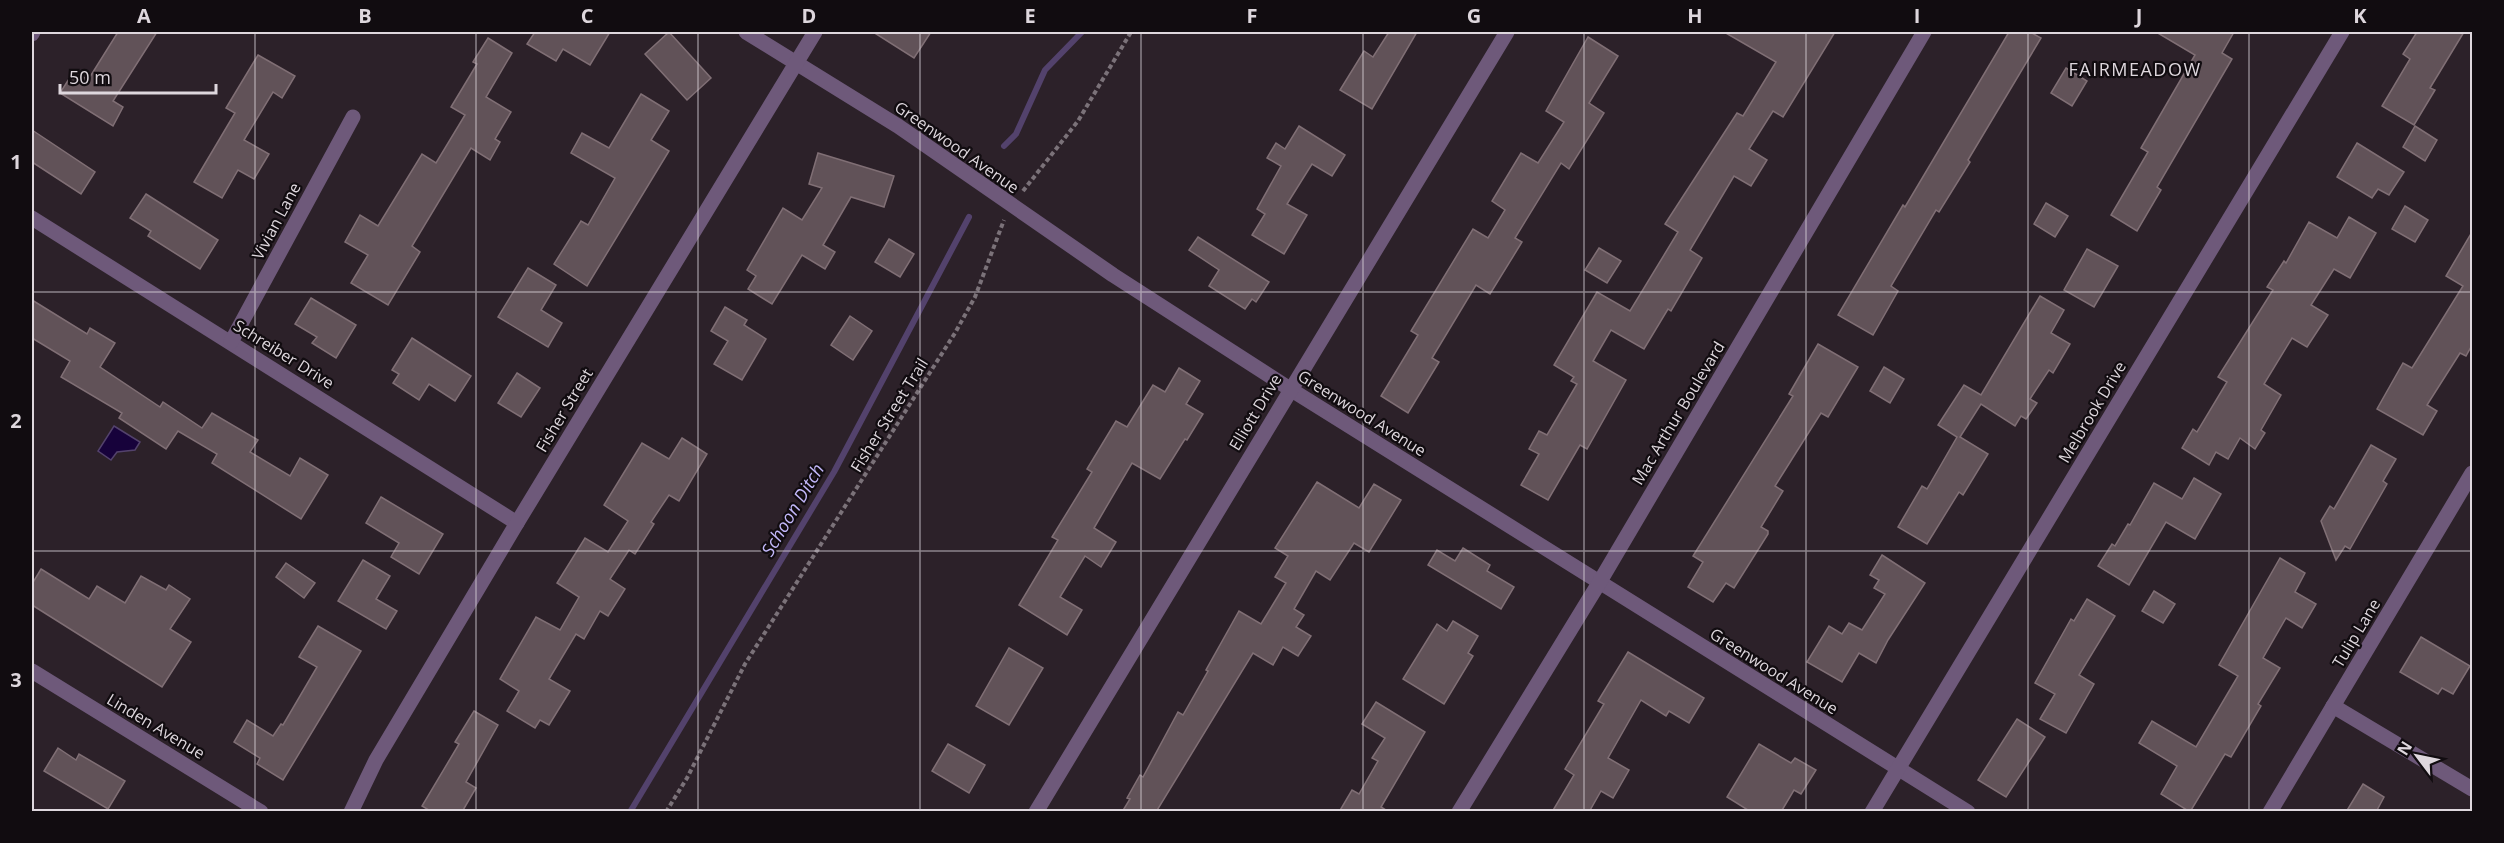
<svg xmlns="http://www.w3.org/2000/svg" width="2504" height="843" viewBox="0 0 2504 843" font-family="'Open Sans',sans-serif">
	<style>
		.water { fill: #17023b; stroke: #53426c; stroke-width: 1.5 }
		.lines { fill: none; stroke-linecap: round; stroke-linejoin: round }
		.stream { stroke: #53426c; stroke-width: 6 }
		.building { fill: #615258; stroke: #806f75; stroke-width: 1.5 }
		.path { stroke: #7b7279; stroke-width: 4; stroke-dasharray: 4.5 3; stroke-linecap: butt }
		.minor { stroke: #6e597a; stroke-width: 15 }
		.grid { fill: none; stroke: #ded7dd; stroke-width: 1.5; stroke-opacity: 0.55 }
		.labels { text-anchor: middle; stroke-width: 4.5; stroke-linejoin: round; paint-order: stroke }
		.street-label { font-size: 16px; fill: #ded7dd; stroke: #110c10 }
		.neighbourhood-label { font-size: 18px; letter-spacing: 1.5px; fill: #ded7dd; stroke: #110c10 }
		.water-label { font-size: 18px; font-style: italic; fill: #c3b8fa; stroke: #110c10 }
		.neatline { fill: none; stroke: #ded7dd; stroke-width: 2 }
		.grid-label { font-size: 20px; text-anchor: middle; font-weight: bold; fill: #ded7dd }
	</style>
	<rect width="100%" height="100%" fill="#2c2129"/>
	<polygon class="water" points="114,426 140,442 135,450 117,452 111,460 98,451"/>
	<g class="lines">
		<g class="stream">
			<polyline points="1004,146 1016,134 1045,70 1082,32"/>
			<polyline points="630,812 834,472 969,217"/>
		</g>
	</g>
	<g class="building">
		<polygon points="118,32 157,32 113,101 123,107 113,126 60,93 74,71 88,80"/>
		<polygon points="535,32 610,32 590,65 563,49 556,61 527,44"/>
		<polygon points="669,32 711,78 687,100 645,54"/>
		<polygon points="873,32 931,32 914,58"/>
		<polygon points="1389,32 1417,32 1372,109 1340,90 1364,51 1373,57"/>
		<polygon points="1724,32 1835,32 1783,117 1773,111 1749,149 1767,160 1751,186 1734,176 1690,250 1702,258 1671,311 1668,309 1644,349 1611,330 1593,361 1626,380 1587,449 1580,445 1548,500 1521,485 1539,454 1529,449 1539,431 1547,435 1577,384 1571,381 1574,377 1554,365 1597,292 1630,311 1678,232 1665,224 1737,113 1743,116 1776,62"/>
		<polygon points="2009,32 2030,32 2041,38 1968,160 1970,162 1939,212 1936,210 1891,286 1898,291 1873,335 1838,315 1903,205 1905,207"/>
		<polygon points="2156,32 2234,32 2222,53 2232,59 2157,187 2161,190 2137,231 2111,215 2148,152 2141,148 2195,55"/>
		<polygon points="2417,32 2464,32 2430,88 2435,90 2414,125 2382,106 2410,59 2403,54"/>
		<polygon points="1588,37 1618,56 1589,103 1604,113 1569,169 1561,163 1515,238 1522,242 1490,294 1476,285 1432,358 1439,362 1408,413 1381,396 1418,335 1411,331 1473,229 1488,238 1505,210 1492,201 1521,153 1538,163 1564,122 1546,111"/>
		<polygon points="488,38 512,53 486,97 511,112 495,139 500,142 490,160 471,148 412,246 420,252 388,305 351,283 368,255 345,242 360,215 378,226 422,154 436,163 465,115 451,107 477,64 473,62"/>
		<polygon points="258,55 295,76 282,98 273,92 244,140 269,154 254,179 238,170 222,198 194,182 235,113 226,108"/>
		<polygon points="2066,68 2087,81 2072,106 2051,93"/>
		<polygon points="641,94 669,111 651,140 669,151 587,286 554,264 581,221 588,225 615,178 571,153 582,133 609,148"/>
		<polygon points="1299,126 1345,155 1332,176 1312,164 1287,204 1307,215 1284,254 1252,235 1265,214 1257,209 1281,166 1267,158 1276,143 1285,149"/>
		<polygon points="2415,126 2437,140 2425,161 2403,147"/>
		<polygon points="32,130 95,172 81,194 32,162"/>
		<polygon points="2357,143 2404,172 2389,195 2378,189 2372,198 2337,177"/>
		<polygon points="818,153 894,176 884,207 851,197 823,245 835,252 825,269 802,255 772,304 748,289 756,276 747,270 783,208 802,220 822,188 809,184"/>
		<polygon points="146,194 218,240 200,269 148,236 151,231 130,218"/>
		<polygon points="2046,203 2068,216 2055,237 2034,224"/>
		<polygon points="2405,206 2428,220 2415,242 2392,229"/>
		<polygon points="2349,217 2376,233 2350,278 2334,269 2311,305 2328,315 2307,347 2292,338 2264,384 2281,395 2261,430 2265,433 2255,449 2240,438 2228,459 2216,452 2209,465 2182,448 2193,429 2197,432 2227,382 2218,377 2273,290 2267,287 2284,261 2286,263 2309,222 2337,238"/>
		<polygon points="2472,232 2472,345 2466,356 2460,353 2427,405 2437,411 2423,435 2377,409 2403,363 2412,368 2463,286 2446,276"/>
		<polygon points="1198,237 1269,282 1256,302 1252,299 1245,309 1209,286 1219,270 1189,250"/>
		<polygon points="889,239 914,254 900,277 875,262"/>
		<polygon points="1599,248 1621,261 1607,283 1585,270"/>
		<polygon points="2087,249 2118,266 2094,307 2064,290"/>
		<polygon points="528,268 556,285 541,310 562,323 548,347 498,317"/>
		<polygon points="2040,296 2064,310 2051,333 2070,344 2053,373 2049,370 2030,399 2037,403 2026,419 2021,416 2015,426 1981,404 1960,437 1988,454 1963,495 1959,492 1927,544 1898,527 1922,486 1927,489 1957,437 1938,425 1964,385 1981,395"/>
		<polygon points="311,298 356,325 336,358 312,343 317,337 295,324"/>
		<polygon points="32,300 87,334 90,328 115,343 100,367 160,407 163,402 202,428 212,413 258,440 250,452 290,476 300,458 328,475 301,519 212,463 217,454 178,431 166,449 119,418 122,413 61,377 70,361 32,338"/>
		<polygon points="725,307 747,320 744,325 766,339 742,380 714,364 728,341 711,331"/>
		<polygon points="850,316 872,331 853,360 831,345"/>
		<polygon points="412,338 471,376 455,401 429,384 419,400 393,383 399,374 392,370"/>
		<polygon points="1818,344 1858,367 1828,417 1821,413 1775,486 1783,491 1761,527 1768,531 1768,534 1734,588 1726,583 1713,602 1688,587 1703,562 1693,556 1793,396 1789,394"/>
		<polygon points="1884,367 1904,379 1890,403 1870,391"/>
		<polygon points="1179,368 1200,381 1186,404 1203,414 1187,440 1185,439 1160,479 1132,463 1094,528 1116,542 1101,567 1085,556 1060,597 1082,610 1067,635 1019,605 1058,540 1052,537 1092,472 1087,469 1116,421 1127,427 1153,385 1165,392"/>
		<polygon points="517,373 540,388 521,417 498,403"/>
		<polygon points="682,438 707,454 679,501 669,495 651,522 654,524 635,554 629,550 610,579 625,589 608,616 600,611 584,639 576,634 549,679 570,691 549,725 540,720 535,728 507,711 519,691 500,679 536,617 560,630 579,597 557,583 585,538 608,552 628,521 604,505 642,443 669,459"/>
		<polygon points="2371,445 2396,459 2383,481 2387,484 2363,526 2350,549 2345,546 2336,560 2321,521 2330,506 2334,509"/>
		<polygon points="2194,478 2221,494 2195,539 2166,522 2129,585 2098,566 2112,544 2115,546 2128,524 2130,525 2154,483 2182,499"/>
		<polygon points="1317,482 1359,508 1374,484 1401,500 1369,552 1354,543 1330,580 1316,571 1294,609 1304,615 1296,627 1311,636 1298,656 1283,647 1273,665 1253,653 1156,812 1122,812 1130,799 1127,798 1140,775 1143,777 1178,712 1183,715 1208,671 1206,670 1239,611 1261,624 1286,583 1275,577 1288,556 1275,548"/>
		<polygon points="381,497 443,534 419,574 391,557 399,543 366,523"/>
		<polygon points="1463,548 1490,565 1487,571 1514,587 1501,609 1428,565 1437,550 1455,561"/>
		<polygon points="1882,555 1925,583 1888,640 1876,663 1859,653 1842,682 1807,662 1829,626 1842,634 1849,623 1862,630 1885,594 1874,588 1879,580 1870,575"/>
		<polygon points="2280,558 2305,573 2295,592 2316,604 2302,628 2286,618 2263,658 2280,668 2258,704 2261,706 2231,757 2225,754 2190,812 2161,794 2177,766 2139,743 2152,721 2196,747 2238,676 2219,665"/>
		<polygon points="363,560 390,576 376,599 397,611 386,629 338,601"/>
		<polygon points="286,563 315,583 304,598 276,577"/>
		<polygon points="41,569 89,599 97,586 125,603 141,576 166,590 169,585 190,599 170,629 191,642 162,687 32,605 32,584"/>
		<polygon points="2154,591 2175,604 2163,623 2142,611"/>
		<polygon points="2087,599 2115,616 2079,675 2094,684 2066,733 2040,719 2055,694 2035,683 2071,619 2074,621"/>
		<polygon points="1453,621 1478,636 1468,653 1473,656 1444,704 1403,679 1437,624 1447,631"/>
		<polygon points="318,626 361,651 283,780 257,764 260,758 234,742 247,720 273,736 281,724 283,725 317,667 299,657"/>
		<polygon points="2421,637 2470,666 2453,694 2442,688 2438,694 2400,672"/>
		<polygon points="1009,648 1043,668 1009,725 976,706"/>
		<polygon points="1628,652 1704,698 1689,723 1669,711 1666,716 1641,700 1608,758 1629,770 1613,798 1601,791 1589,812 1552,812 1574,775 1565,769 1604,704 1598,701"/>
		<polygon points="1376,702 1425,732 1381,807 1389,812 1339,812 1352,790 1359,794 1378,761 1372,758 1385,738 1362,724"/>
		<polygon points="474,711 498,725 466,782 476,788 462,812 432,812 422,806 459,744 455,742"/>
		<polygon points="2017,719 2045,737 2006,797 1978,780"/>
		<polygon points="948,744 985,765 969,793 932,771"/>
		<polygon points="1759,744 1791,763 1795,758 1816,770 1801,794 1794,790 1781,812 1751,812 1727,797"/>
		<polygon points="58,748 76,760 79,754 125,781 108,809 44,771"/>
		<polygon points="2363,784 2384,797 2376,812 2346,812"/>
	</g>
	<g class="lines">
		<g class="path">
			<polyline points="1023,191 1078,121 1131,32"/>
			<polyline points="666,812 687,778 745,664 955,333 975,297 1004,220"/>
		</g>
		<g class="minor">
			<polyline points="746,32 898,126 1113,275 1290,389 1968,812"/>
			<polyline points="32,34 33,32"/>
			<polyline points="32,218 517,523"/>
			<polyline points="231,342 353,117"/>
			<polyline points="32,671 261,812"/>
			<polyline points="2333,706 2472,789"/>
			<polyline points="351,812 376,760 517,523 815,32"/>
			<polyline points="1036,812 1507,32"/>
			<polyline points="1459,812 1599,583 1924,32"/>
			<polyline points="1872,812 2342,32"/>
			<polyline points="2270,812 2472,473"/>
		</g>
	</g>
	<path class="grid" d="M255 32V812M476 32V812M698 32V812M920 32V812M1141 32V812M1363 32V812M1584 32V812M1806 32V812M2028 32V812M2249 32V812M32 292H2472M32 551H2472"/>
	<g class="labels">
		<g class="street-label">
			<text transform="translate(957 147) rotate(35)" y="6">Greenwood Avenue</text>
			<text transform="translate(276 221) rotate(-62)" y="6">Vivian Lane</text>
			<text transform="translate(284 354) rotate(32)" y="6">Schreiber Drive</text>
			<text transform="translate(564 410) rotate(-59)" y="6">Fisher Street</text>
			<text transform="translate(1255 412) rotate(-59)" y="6">Elliott Drive</text>
			<text transform="translate(2092 412) rotate(-59)" y="6">Melbrook Drive</text>
			<text transform="translate(1362 413) rotate(32)" y="6">Greenwood Avenue</text>
			<text transform="translate(1678 413) rotate(-59)" y="6">Mac Arthur Boulevard</text>
			<text transform="translate(889 415) rotate(-58)" y="6">Fisher Street Trail</text>
			<text transform="translate(2356 633) rotate(-59)" y="6">Tulip Lane</text>
			<text transform="translate(1774 671) rotate(32)" y="6">Greenwood Avenue</text>
			<text transform="translate(156 726) rotate(31)" y="6">Linden Avenue</text>
		</g>
		<g class="neighbourhood-label">
			<text x="2135" y="76">FAIRMEADOW</text>
		</g>
		<g class="water-label">
			<text transform="translate(793 510) rotate(-59)" y="6">Schoon Ditch</text>
		</g>
	</g>
	<rect width="2504" height="843" fill="none" stroke="#110c10" stroke-width="66"/>
	<g transform="translate(2417 756) rotate(302)" stroke="#110c10" stroke-width="4.5" paint-order="stroke">
	<path d="M0-4.5L10 22L0 15L-10 22Z" fill="#ded7dd"/>
	<text y="-9" font-size="16" font-weight="bold" text-anchor="middle" fill="#ded7dd">N</text>
	</g>
	<path d="M60 84v9h156v-9" fill="none" stroke="#ded7dd" stroke-width="3"/>
	<text x="69" y="84" font-size="18" fill="#ded7dd" stroke="#110c10" stroke-width="4.5" paint-order="stroke">50 m</text>
	<rect x="33" y="33" width="2438" height="777" class="neatline"/>
	<g class="grid-label">
		<text x="144" y="23">A</text>
		<text x="365" y="23">B</text>
		<text x="587" y="23">C</text>
		<text x="809" y="23">D</text>
		<text x="1030" y="23">E</text>
		<text x="1252" y="23">F</text>
		<text x="1474" y="23">G</text>
		<text x="1695" y="23">H</text>
		<text x="1917" y="23">I</text>
		<text x="2139" y="23">J</text>
		<text x="2360" y="23">K</text>
		<text x="16" y="169">1</text>
		<text x="16" y="428">2</text>
		<text x="16" y="687">3</text>
	</g>
</svg>
